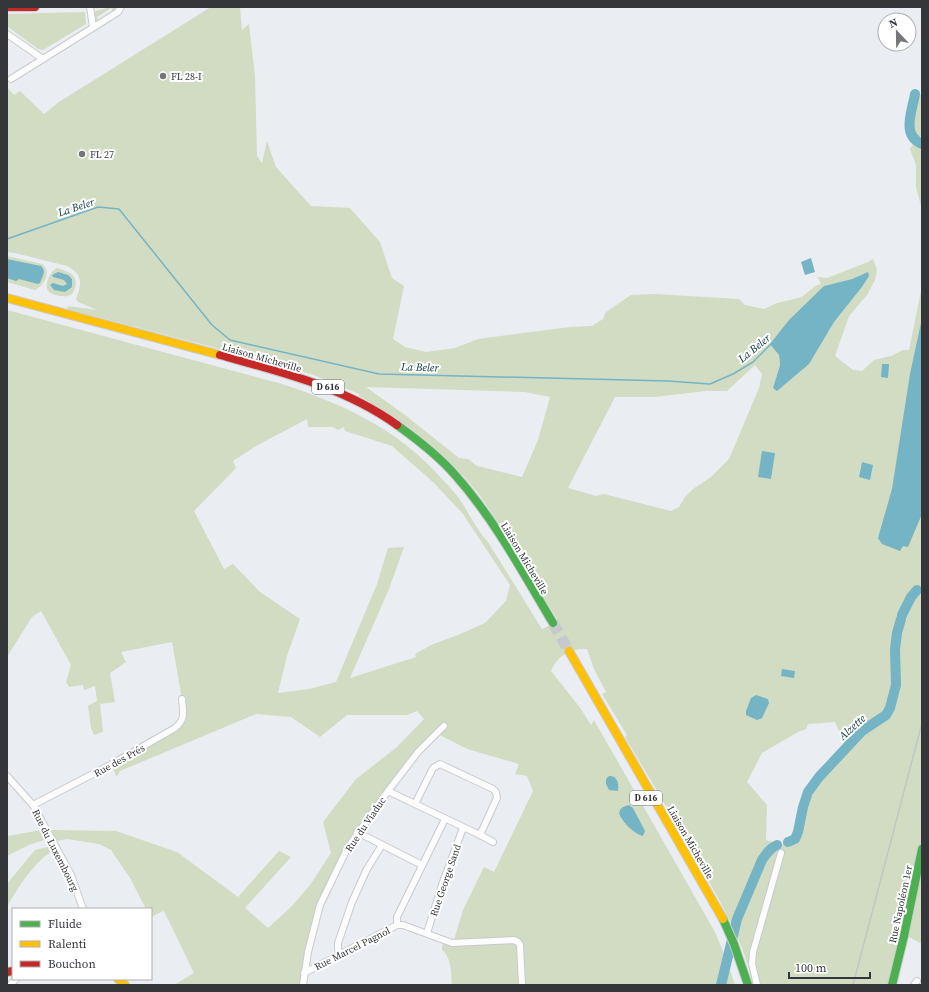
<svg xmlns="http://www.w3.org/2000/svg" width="929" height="992" viewBox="0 0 929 992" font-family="'Source Serif 4',serif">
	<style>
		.green { fill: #d2dcc2; fill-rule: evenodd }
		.water { fill: #74b4c4 }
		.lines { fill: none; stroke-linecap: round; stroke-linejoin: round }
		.stream { stroke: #74b4c4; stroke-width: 1.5 }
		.river { stroke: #74b4c4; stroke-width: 10 }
		.highway-tunnel { stroke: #c6c8cd; stroke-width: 11; stroke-dasharray: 11 5.5; stroke-linecap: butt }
		.street-casing { stroke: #c8cace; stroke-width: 8 }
		.fast-casing { stroke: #c8cace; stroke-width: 10 }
		.slow-casing { stroke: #c8cace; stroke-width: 10 }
		.jam-casing { stroke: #c8cace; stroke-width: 10 }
		.street { stroke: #fcfcfd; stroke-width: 6 }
		.fast { stroke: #4caf50; stroke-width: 8 }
		.slow { stroke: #ffc107; stroke-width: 8 }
		.jam { stroke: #c62828; stroke-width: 8 }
		.rail { stroke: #c5c5c6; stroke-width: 1.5 }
		.poi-dot { fill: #74767a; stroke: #fff; stroke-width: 1.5 }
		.labels { text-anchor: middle; stroke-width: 4; stroke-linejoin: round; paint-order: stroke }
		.shield { fill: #fff; stroke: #717275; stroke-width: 1 }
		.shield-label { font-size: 9px; font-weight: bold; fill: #34363a }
		.poi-label { font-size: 10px; fill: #34363a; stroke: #fff; text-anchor: start }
		.street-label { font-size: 10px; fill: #34363a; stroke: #fff }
		.water-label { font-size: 11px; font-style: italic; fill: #0b3740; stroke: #fff }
	</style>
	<rect width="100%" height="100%" fill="#eaedf2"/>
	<g class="green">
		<polygon points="111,7 115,8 115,10 113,11 111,8 97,17 99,21 97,21 94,13 96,11"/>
		<path d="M211 7H240L242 30 249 24 255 76 257 156 262 163 267 141 276 167 311 206 350 208 380 242 392 278 404 286 393 339 405 347 426 352 455 348 478 339 570 327 592 326 603 319 606 312 631 295 655 294 739 299 745 305 764 309 777 303 802 297 815 286 821 284 818 277 827 278 868 262 873 259 877 270 875 280 867 295 849 316 835 356 853 370 862 371 874 360 891 356 903 350H909L922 286V944L902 933 888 985H753C745 945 724 909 705 874 679 828 652 782 625 737L627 735 602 694 606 692 594 669 587 649C570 648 558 655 551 671L581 709 591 725 594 720 715 932 727 961 735 985H452C451 973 452 958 442 950V946L447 938 454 940 463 910 484 867 494 872 533 791 527 776 515 774 519 764 467 749 436 733 357 832 320 905 303 985H174L194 973 165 913 163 911 151 917V909H146L130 878 111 850 99 844 67 839 56 841 50 830 116 831 177 852 238 897 279 851 291 857 245 908 268 928 292 906 310 885 331 853 323 822 356 779 397 747 424 719 417 711 407 715H347L320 737 291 717 256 714 120 771 118 775 116 776 112 764 182 722V699L172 642 121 652 126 662 110 673 115 702 100 704 103 732 94 735 91 728 88 706 97 701 95 686 84 690 83 685 69 687 66 682 71 665 41 611 32 617 7 657V310L282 384C343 404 398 429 441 478 449 486 458 496 464 506 472 519 478 531 488 542L542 629 549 626 557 619C537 586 518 553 497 521 490 511 485 502 478 493 445 452 405 421 359 396V394L316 376 292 368 67 309 68 306 97 310 78 302 76 299C82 284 83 274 67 266L15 253 7 252V87L14 95 20 91 44 114 59 102ZM868 273 862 287 834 322 773 388 780 365 779 355 824 286 852 279ZM755 365 762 374 759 388 729 459 711 477 693 489 685 497 679 507 671 511 604 494 596 496 568 488 615 397H654L706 391H727ZM366 387 525 392 550 397 538 440 522 477 477 466 468 459 459 458 405 415ZM307 419 308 427H333L338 430 344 427 345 431 392 446 434 483 463 514 510 585 506 601 485 623 458 635 431 645 415 654 416 657 350 678 389 589 404 547 388 548 377 584 336 682 309 689 278 693 287 656 300 619 260 592 233 564 224 569 194 511 236 468 233 461 256 446ZM835 722 846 748C834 761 815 778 808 794 803 804 800 833 795 838 791 843 783 844 777 845V843L766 840 767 805 747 782 762 753 798 732 806 729 808 724Z"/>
		<polygon points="85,12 86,24 43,50 38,49 7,26 7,14"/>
		<polygon points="919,95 922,95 922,210 916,187 916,165 910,149 915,141 911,129"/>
		<path d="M7 256 42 264C52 272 44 285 35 290L7 282Z"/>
		<path d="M57 268C67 271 79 274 75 288 74 291 73 294 70 295 67 297 64 296 61 296 57 295 52 295 49 292 43 286 50 271 57 268Z"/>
		<polygon points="42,830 47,839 29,845 7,856 7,836"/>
		<path d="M51 846 53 851C35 860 17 889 7 907V884L35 850Z"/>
	</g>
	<g class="water">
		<polygon points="811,258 815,272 805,275 801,262"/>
		<path d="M7 259 41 266C47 271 42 277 40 283L38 284 19 279 16 281 7 278Z"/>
		<polygon points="58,272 68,275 72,279 72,287 65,292 54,290 50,285 53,283 63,286 67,284 64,280 53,277 52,275"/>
		<polygon points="868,272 869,276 862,287 834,322 809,364 777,391 773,388 780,365 779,355 770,344 789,320 824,286 852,279"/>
		<polygon points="922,318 922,514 908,547 903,546 900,551 882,544 878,538 892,489 910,374"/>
		<polygon points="882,364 889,364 888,378 881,377"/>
		<polygon points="762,451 775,453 771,479 758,477"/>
		<polygon points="862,462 873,465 870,480 859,477"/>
		<polygon points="782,669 795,671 794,678 781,676"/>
		<polygon points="756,695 768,699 769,703 762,718 757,720 746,715 746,711 751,698"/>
		<path d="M609 776C618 776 619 784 618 791L609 790 606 784V779Z"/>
		<path d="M629 805 633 808 645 831 643 836C634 834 622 822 619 813 620 808 624 806 629 805Z"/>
	</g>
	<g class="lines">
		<polyline class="stream" points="7,239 98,207 119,209 212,325 230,340 379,374 668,381 710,384 733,374 753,362 772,343"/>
		<g class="river">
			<path d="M915 94C912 112 901 135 922 144"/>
			<polyline points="902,615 911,597 917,590"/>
			<polyline points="788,842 795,839 798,832 803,807 808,792 819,777 862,731 886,715 890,708 896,685 895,649 897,633 901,619"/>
			<path d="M721 985 737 919 762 860C766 854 770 848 777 845"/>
		</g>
		<polyline class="highway-tunnel" points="553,623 569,651"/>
		<g class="street-casing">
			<g id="street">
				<polyline points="90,7 93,27"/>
				<polyline points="7,34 43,59"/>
				<polyline points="11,79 118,12 121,7"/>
				<polygon points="440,764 493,789 496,792 497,798 480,835 415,804 433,768"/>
				<polyline points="7,776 33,805 71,875 83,909"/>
				<polyline points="388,791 415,804"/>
				<path d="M33 805 112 764 175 728C186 719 183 712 182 699"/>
				<polyline points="357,832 422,865"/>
				<polyline points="480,835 493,842"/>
				<polyline points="397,925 397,917 445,819"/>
				<polyline points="427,933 443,882 463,828"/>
				<polyline points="340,955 338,949 338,943 352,902 367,869 382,845"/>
				<polyline points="304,973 397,925 403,925 452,943 514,940 518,942 520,945 522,985"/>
				<polyline points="10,985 16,979"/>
				<polyline points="303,985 308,952 320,905 348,847 388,791 418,752 444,726"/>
				<polyline points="757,985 752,964 753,952 781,853"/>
				<polyline points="914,985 917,981"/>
			</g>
		</g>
		<g class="fast-casing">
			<g id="fast">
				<path d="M397 425C418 440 439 456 456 476 495 520 523 573 553 623"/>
				<polyline points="723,919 734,944 748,985"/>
				<polyline points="892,985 904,936 922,849"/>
			</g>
		</g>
		<g class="slow-casing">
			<g id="slow">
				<polyline points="7,298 220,355"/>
				<polyline points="569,651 723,919"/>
				<polyline points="118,979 125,985"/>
			</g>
		</g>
		<g class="jam-casing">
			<g id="jam">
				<polyline points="7,7 35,7"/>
				<path d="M220 355C281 372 344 387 397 425"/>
				<polyline points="7,972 13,971"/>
			</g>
		</g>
		<use href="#street" class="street"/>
		<use href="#fast" class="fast"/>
		<use href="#slow" class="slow"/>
		<use href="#jam" class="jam"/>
		<polyline class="rail" points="853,985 922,723"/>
	</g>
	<g class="poi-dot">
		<circle cx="163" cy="76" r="4"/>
		<circle cx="82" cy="154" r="4"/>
	</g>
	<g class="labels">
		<g class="shield">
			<rect x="312" y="380" width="32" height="14" rx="3"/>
			<rect x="630" y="791" width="32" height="14" rx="3"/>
		</g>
		<g class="shield-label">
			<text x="328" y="390">D 616</text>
			<text x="646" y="801">D 616</text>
		</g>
		<g class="poi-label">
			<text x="171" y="80">FL 28-I</text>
			<text x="90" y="158">FL 27</text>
		</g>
		<g class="street-label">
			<text transform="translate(262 357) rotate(16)" y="4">Liaison Micheville</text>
			<text transform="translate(525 558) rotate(59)" y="4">Liaison Micheville</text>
			<text transform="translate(119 760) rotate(-29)" y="4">Rue des Prés</text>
			<text transform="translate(365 824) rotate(-56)" y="4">Rue du Viaduc</text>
			<text transform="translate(691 842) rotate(60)" y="4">Liaison Micheville</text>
			<text transform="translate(56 850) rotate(63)" y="4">Rue du Luxembourg</text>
			<text transform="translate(445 880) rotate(-71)" y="4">Rue George Sand</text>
			<text transform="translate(900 904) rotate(-78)" y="4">Rue Napoléon 1er</text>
			<text transform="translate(352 948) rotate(-27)" y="4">Rue Marcel Pagnol</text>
		</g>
		<g class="water-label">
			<text transform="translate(76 207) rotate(-18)" y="4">La Beler</text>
			<text transform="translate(754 348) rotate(-39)" y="4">La Beler</text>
			<text transform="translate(420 367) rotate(2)" y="4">La Beler</text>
			<text transform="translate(852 727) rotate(-42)" y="4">Alzette</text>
		</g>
	</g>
	<rect width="929" height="992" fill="none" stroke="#34363a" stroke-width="16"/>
	<rect x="12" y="908" width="140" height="72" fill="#ffffff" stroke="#aeafb0"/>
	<rect x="20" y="921" width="20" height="6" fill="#4caf50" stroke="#aeafb0"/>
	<text x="48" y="928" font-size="12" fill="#34363a">Fluide</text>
	<rect x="20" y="941" width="20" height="6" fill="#ffc107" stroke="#aeafb0"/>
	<text x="48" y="948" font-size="12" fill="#34363a">Ralenti</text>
	<rect x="20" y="961" width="20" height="6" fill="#c62828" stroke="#aeafb0"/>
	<text x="48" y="968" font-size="12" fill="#34363a">Bouchon</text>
	<g transform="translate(897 32) rotate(338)"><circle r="19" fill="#ffffff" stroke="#aeafb0"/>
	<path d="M0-3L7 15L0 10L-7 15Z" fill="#74767a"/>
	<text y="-6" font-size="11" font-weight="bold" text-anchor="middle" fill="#34363a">N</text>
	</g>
	<path d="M789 972v6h81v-6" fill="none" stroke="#34363a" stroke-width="2"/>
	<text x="795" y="972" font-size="12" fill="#34363a" stroke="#ffffff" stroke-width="3" paint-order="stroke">100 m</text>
</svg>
